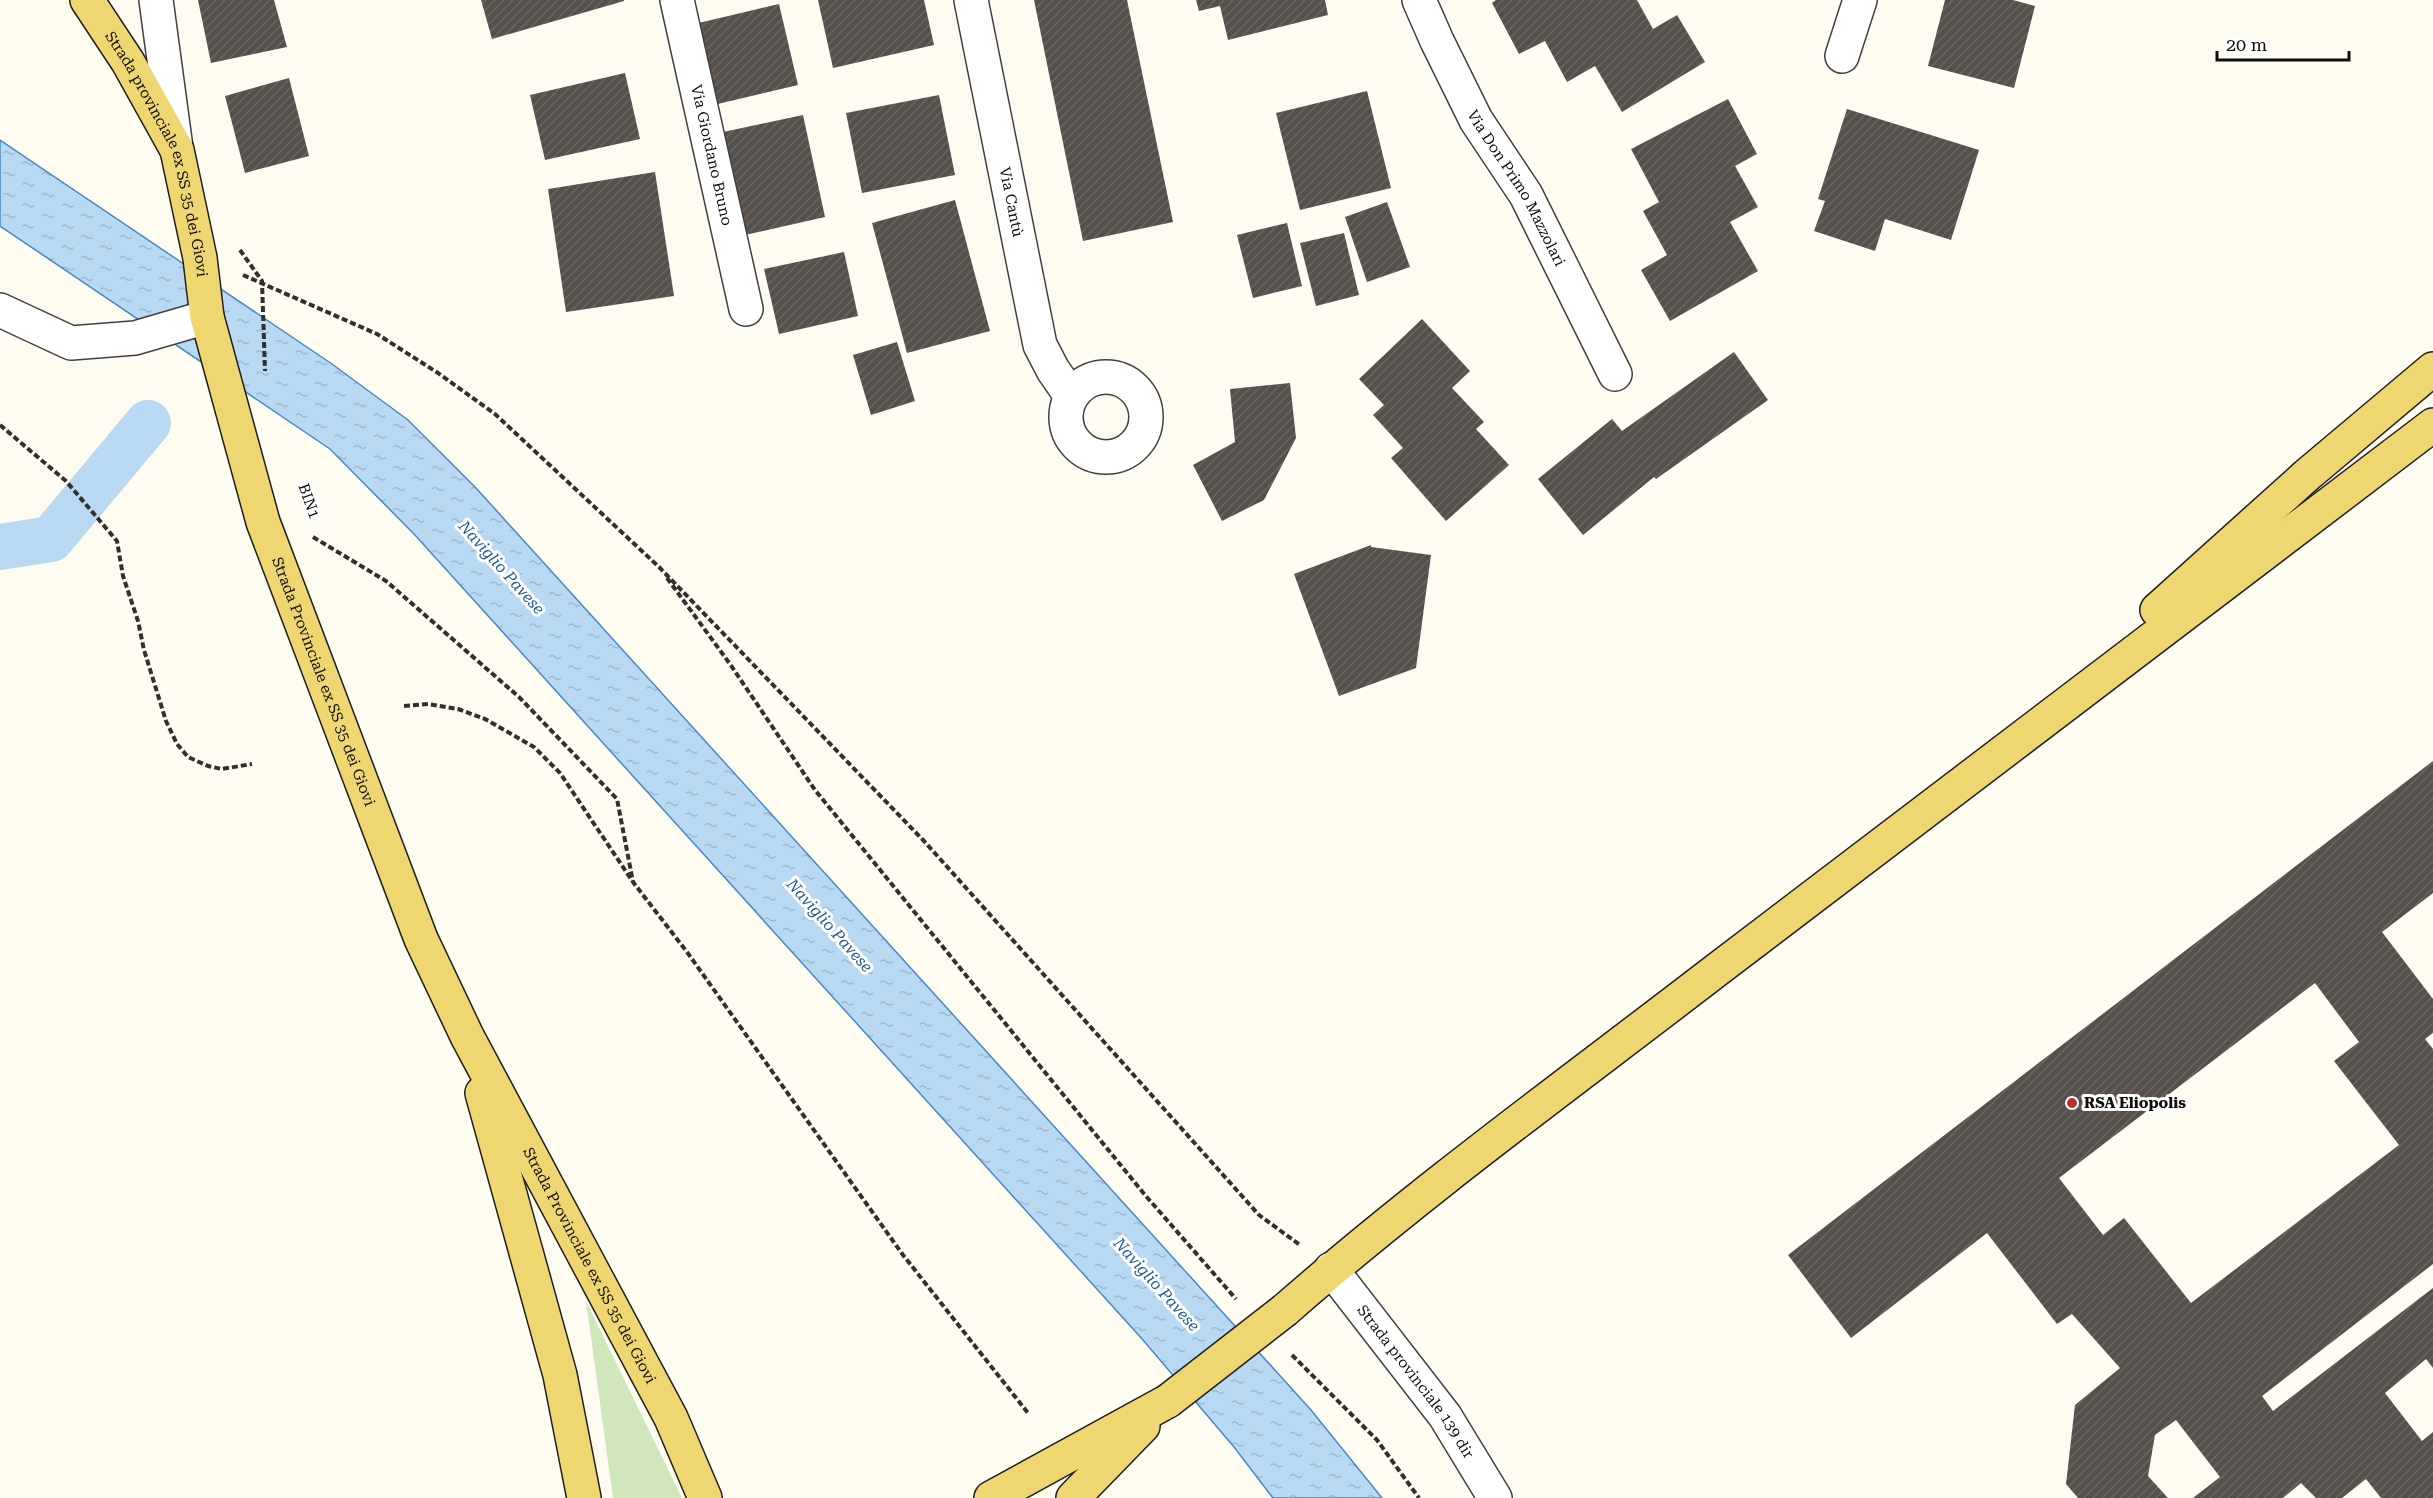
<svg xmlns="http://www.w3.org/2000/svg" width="2433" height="1498" viewBox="0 0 2433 1498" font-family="'Roboto Serif',serif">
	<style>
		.grass { fill: #d0e6bd }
		.water { fill: url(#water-ripples); stroke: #458ac4; stroke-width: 1.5 }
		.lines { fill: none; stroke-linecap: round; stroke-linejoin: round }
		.canal { stroke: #b9d9f2; stroke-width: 46 }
		.building { fill: url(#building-hatch); fill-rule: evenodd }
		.minor-casing { stroke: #414141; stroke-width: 36 }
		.major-casing { stroke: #1f1f1f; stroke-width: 36 }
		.path { stroke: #303030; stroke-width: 4; stroke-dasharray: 6 3; stroke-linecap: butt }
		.minor { stroke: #fff; stroke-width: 33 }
		.major { stroke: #eed771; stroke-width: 33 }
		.major-bridge-casing { stroke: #1f1f1f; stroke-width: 36; stroke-linecap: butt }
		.major-bridge { stroke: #eed771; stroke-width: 33 }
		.poi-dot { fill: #b53130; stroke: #fff; stroke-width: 2 }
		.labels { text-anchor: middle; stroke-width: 6; stroke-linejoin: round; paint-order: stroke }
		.street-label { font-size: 15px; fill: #0e0e0e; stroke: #fff }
		.poi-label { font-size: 15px; font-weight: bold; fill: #0e0e0e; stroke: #fff; text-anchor: start }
		.water-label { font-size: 16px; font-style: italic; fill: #205d98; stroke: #fff }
	</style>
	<defs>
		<pattern id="water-ripples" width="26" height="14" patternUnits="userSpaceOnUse" patternTransform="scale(1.5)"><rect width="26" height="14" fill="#b9d9f2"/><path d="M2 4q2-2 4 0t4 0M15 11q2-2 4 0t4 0" fill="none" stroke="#9eb9ce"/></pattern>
		<pattern id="building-hatch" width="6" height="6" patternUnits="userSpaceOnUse" patternTransform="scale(1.5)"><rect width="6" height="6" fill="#56504c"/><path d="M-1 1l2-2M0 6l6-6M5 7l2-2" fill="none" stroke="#696561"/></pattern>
	</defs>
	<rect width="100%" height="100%" fill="#fefcf1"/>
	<polygon class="grass" points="586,1301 682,1498 613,1498"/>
	<polygon class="water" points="0,140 332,364 408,420 476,488 1311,1410 1382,1498 1273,1498 1234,1447 1143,1340 414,534 330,449 0,226"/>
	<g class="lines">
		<polyline class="canal" points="0,547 51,539 148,423"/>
	</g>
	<g class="building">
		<polygon points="198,0 274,0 287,47 211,63"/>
		<polygon points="481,0 624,0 624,1 492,39"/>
		<polygon points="818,0 924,0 934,45 833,68"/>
		<polygon points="1034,0 1127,0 1173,222 1083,241"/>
		<polygon points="1196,0 1325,0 1328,15 1228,40 1220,6 1199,11"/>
		<polygon points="1496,0 1637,0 1653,29 1677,15 1705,62 1622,112 1595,66 1567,82 1545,41 1519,54 1492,3"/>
		<polygon points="1945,0 2013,0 2035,6 2014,88 1928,66"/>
		<polygon points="779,4 798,85 705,107 686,26"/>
		<polygon points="625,73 640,139 545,160 530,95"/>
		<polygon points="289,78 309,156 245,173 225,96"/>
		<polygon points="1367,91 1391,188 1300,210 1276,113"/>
		<polygon points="939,95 955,175 862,193 846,113"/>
		<polygon points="1728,99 1757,154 1735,166 1758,207 1730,222 1758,271 1670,321 1641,270 1667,255 1643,211 1659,202 1631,149"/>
		<polygon points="1847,109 1979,150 1951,240 1885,219 1875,251 1814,231 1825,201 1818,199"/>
		<polygon points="803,115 825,217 736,237 714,134"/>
		<polygon points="655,172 674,296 566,312 548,189"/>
		<polygon points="955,200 990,331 907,353 872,223"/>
		<polygon points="1387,202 1410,267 1367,282 1345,217"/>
		<polygon points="1287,223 1302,286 1253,298 1237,235"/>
		<polygon points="1344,233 1359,295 1316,306 1300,243"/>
		<polygon points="844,252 858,316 779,334 764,269"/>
		<polygon points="1422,319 1470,371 1452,388 1484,422 1476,429 1509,465 1446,521 1391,458 1403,448 1373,415 1384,405 1359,379"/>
		<polygon points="897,342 915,401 871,415 853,355"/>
		<polygon points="1734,352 1768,400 1656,479 1654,477 1583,535 1538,479 1612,419 1622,431"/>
		<polygon points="1290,383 1296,438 1264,500 1222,521 1193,465 1235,442 1230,389"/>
		<polygon points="1371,545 1371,547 1431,555 1416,668 1339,696 1294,574"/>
		<path d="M2433 761V893L2382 932 2433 999V1033L2425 1039 2433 1049V1264L2262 1396 2273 1411 2433 1288V1368L2426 1359 2385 1393 2422 1441 2433 1432V1498H2381L2366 1479 2342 1498H2316L2301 1483 2283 1498H2193L2220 1477 2176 1420 2155 1435 2148 1476 2168 1498H2078L2066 1484 2075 1405 2120 1368 2072 1314 2057 1324 1987 1233 1851 1338 1788 1255ZM2315 983 2359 1042 2334 1061 2399 1145 2191 1303 2124 1218 2103 1235 2059 1178Z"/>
	</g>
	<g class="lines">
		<g class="minor-casing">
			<g id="minor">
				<polyline points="156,0 176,148"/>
				<path id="s1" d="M677 0 746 309"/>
				<path id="s2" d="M971 0 1040 345 1053 370 1071 396"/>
				<path id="s3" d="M1419 0 1437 41 1476 120 1526 195 1615 374"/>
				<polyline points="1842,56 1860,0"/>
				<polyline points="0,310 71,343 135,338 207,317"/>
				<circle cx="1106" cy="417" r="40"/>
				<path id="s4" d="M1331 1269 1445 1416 1495 1498"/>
			</g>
		</g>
		<g class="major-casing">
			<g id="major">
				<path id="s5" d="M87 0 128 62 177 150 200 258 207 317 263 522 421 939 467 1036 671 1418 705 1498"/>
				<polyline points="2157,610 2307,475 2433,369"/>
				<polyline points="482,1093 560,1375 584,1498"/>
				<path d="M1285 1310C1422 1190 1570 1083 1714 972 1953 789 2193 607 2433 425"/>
				<polyline points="991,1498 1168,1401"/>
				<polyline points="1073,1498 1143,1426"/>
			</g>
		</g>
		<g class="path">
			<polyline points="240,250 262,281 265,371"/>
			<polyline points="243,275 377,334 438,373 495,414 659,567 924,841 1259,1215 1300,1245"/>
			<polyline points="0,425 66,481 117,541 123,576 138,621 144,650 166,721 177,744 188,757 208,766 222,769 252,764"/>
			<polyline points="313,537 386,581 519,697 617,799 633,882"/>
			<polyline points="667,578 730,664 815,790 1145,1195 1236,1299"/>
			<polyline points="404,706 428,704 458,709 485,719 534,747 560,773 633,882 687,952 903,1255 1028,1413"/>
			<polyline points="1292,1355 1377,1440 1419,1498"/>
		</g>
		<use href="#minor" class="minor"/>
		<use href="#major" class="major"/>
		<g class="major-bridge-casing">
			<polyline id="major-bridge" points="1168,1401 1285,1310"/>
		</g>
		<use href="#major-bridge" class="major-bridge"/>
	</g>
	<circle class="poi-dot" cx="2072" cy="1103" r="6"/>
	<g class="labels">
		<g class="street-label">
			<text dy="5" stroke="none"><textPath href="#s1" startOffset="159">Via Giordano Bruno</textPath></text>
			<text dy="5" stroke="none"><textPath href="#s5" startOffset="172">Strada provinciale ex SS 35 dei Giovi</textPath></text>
			<text dy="5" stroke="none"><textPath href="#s3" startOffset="212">Via Don Primo Mazzolari</textPath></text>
			<text dy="5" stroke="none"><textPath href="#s2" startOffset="206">Via Cantù</textPath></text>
			<text transform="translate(309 501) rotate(70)" y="5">BIN1</text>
			<text dy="5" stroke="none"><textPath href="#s5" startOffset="728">Strada Provinciale ex SS 35 dei Giovi</textPath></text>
			<text dy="5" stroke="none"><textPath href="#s5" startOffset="1371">Strada Provinciale ex SS 35 dei Giovi</textPath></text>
			<text dy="5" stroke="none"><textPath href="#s4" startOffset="141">Strada provinciale 139 dir</textPath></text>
		</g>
		<g class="poi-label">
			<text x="2084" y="1108">RSA Eliopolis</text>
		</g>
		<g class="water-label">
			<text transform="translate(502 567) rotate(48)" y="6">Naviglio Pavese</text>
			<text transform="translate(830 925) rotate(48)" y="6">Naviglio Pavese</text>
			<text transform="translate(1157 1284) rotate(48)" y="6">Naviglio Pavese</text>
		</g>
	</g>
	<path d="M2217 51v9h132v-9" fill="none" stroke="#0e0e0e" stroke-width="3"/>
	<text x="2226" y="51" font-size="18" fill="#0e0e0e" stroke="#ffffff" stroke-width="4.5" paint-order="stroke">20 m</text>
</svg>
